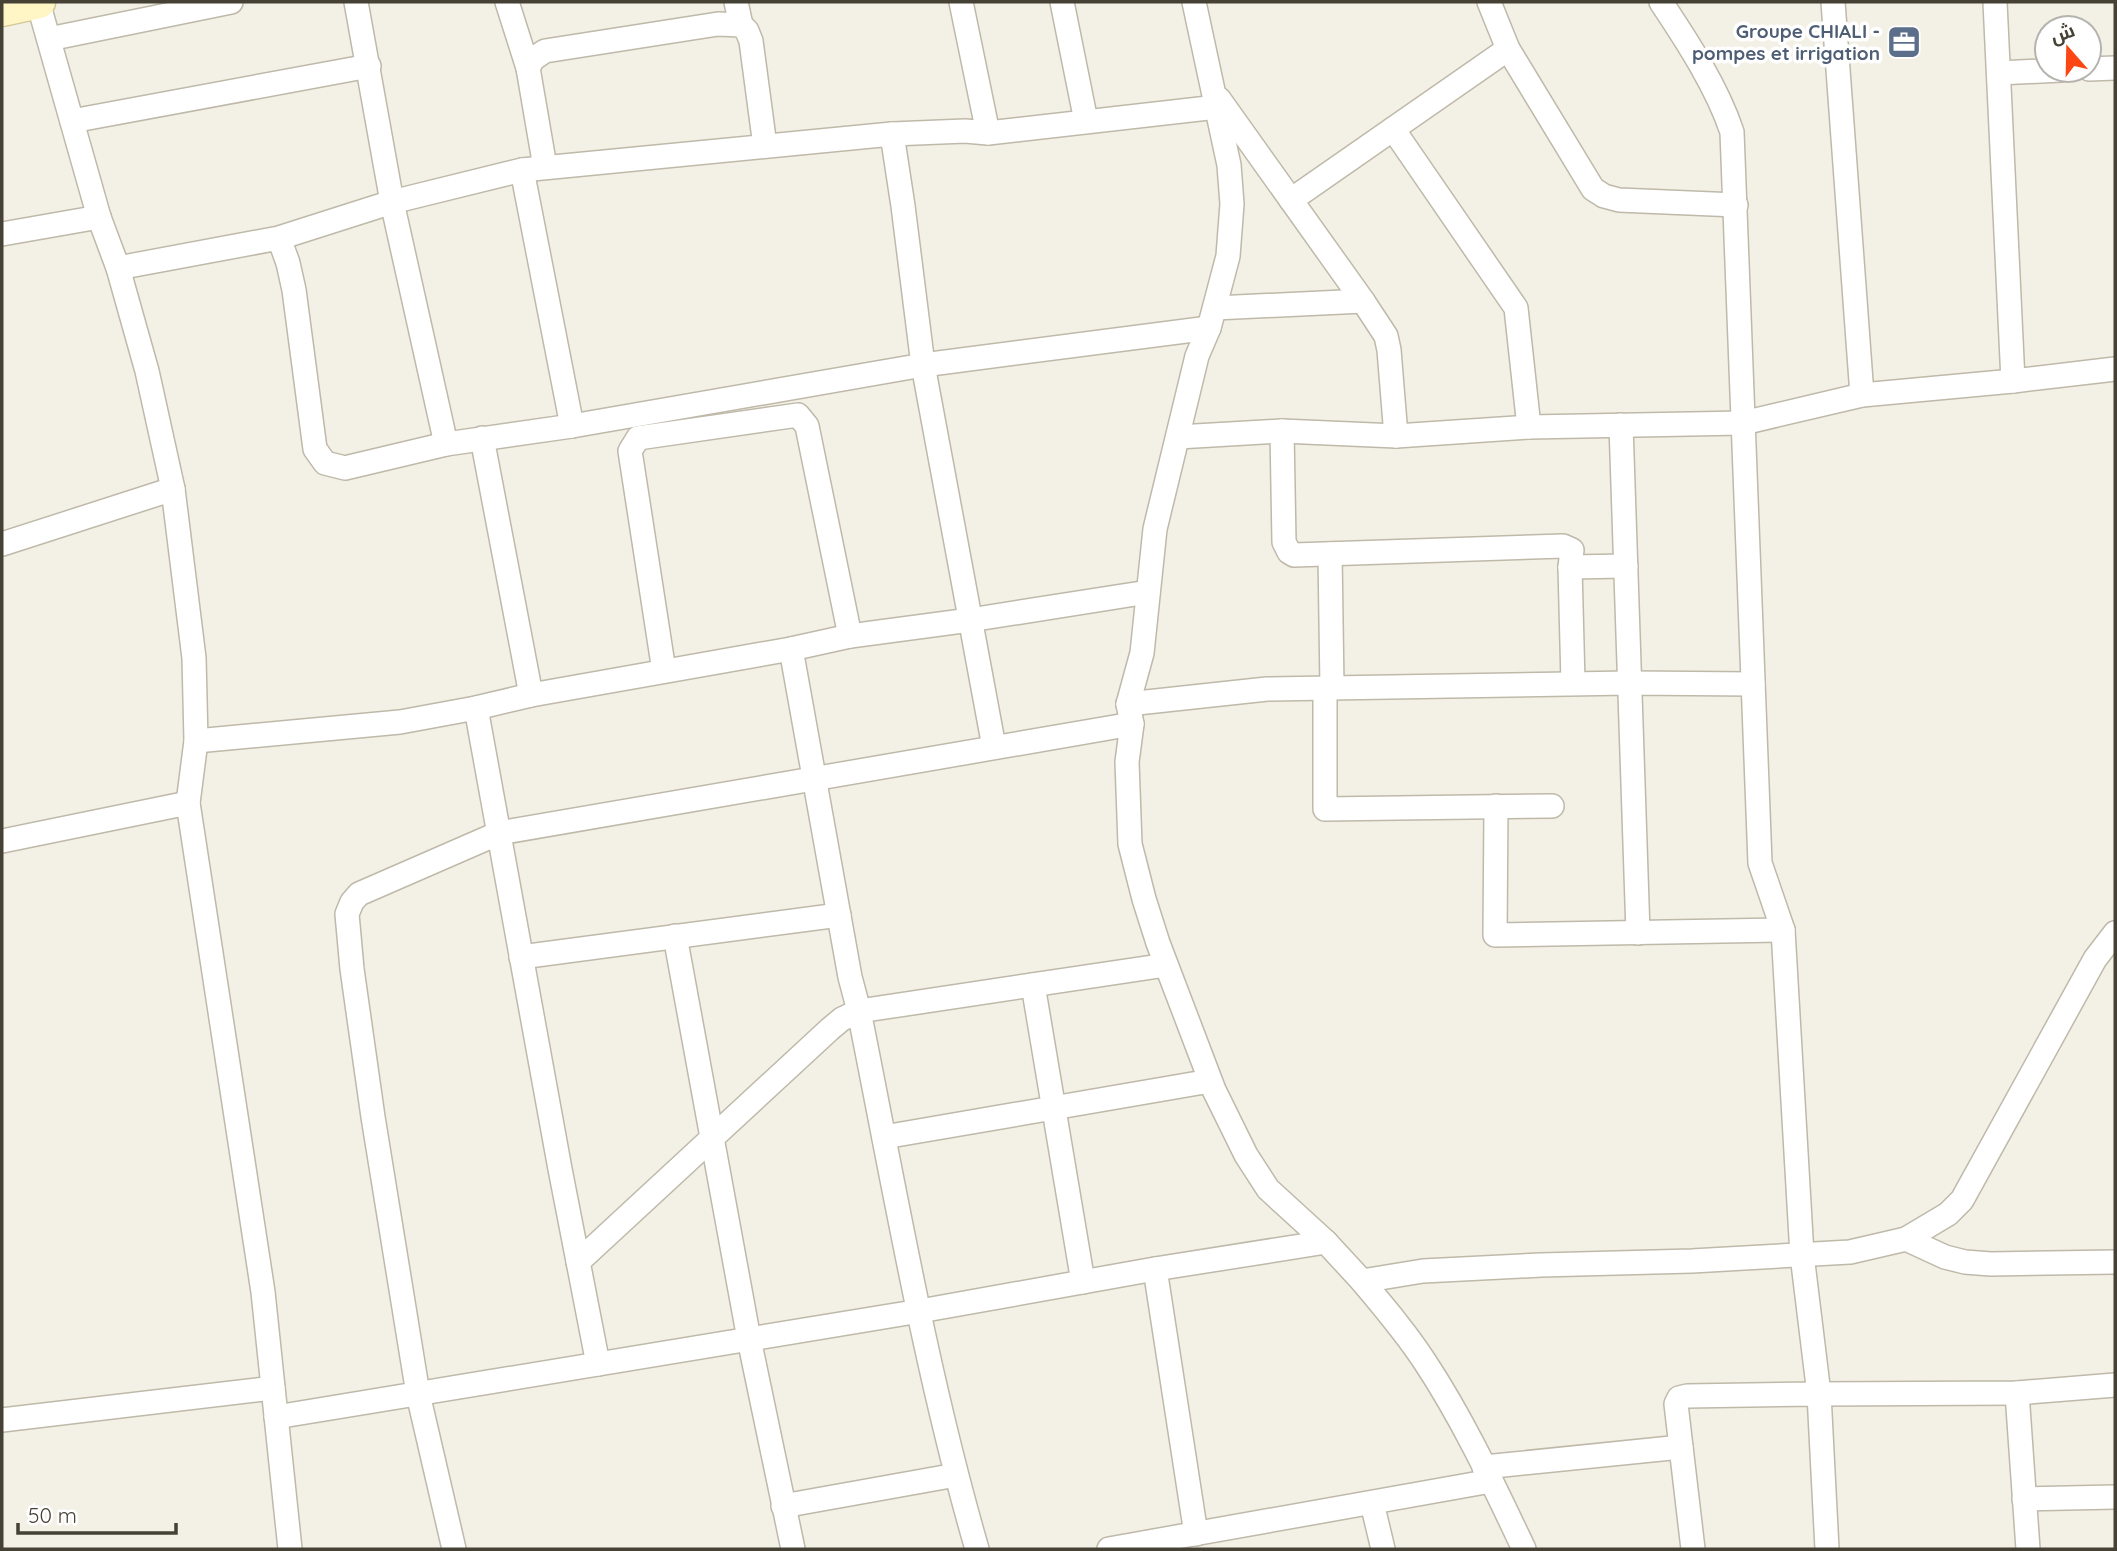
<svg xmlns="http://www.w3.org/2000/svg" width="2117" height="1551" viewBox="0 0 2117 1551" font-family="Quicksand,Cairo,sans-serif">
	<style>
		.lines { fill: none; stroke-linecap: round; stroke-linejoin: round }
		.minor-casing { stroke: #bfb9a9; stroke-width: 26 }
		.secondary-casing { stroke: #d4c796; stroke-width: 35 }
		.minor { stroke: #fff; stroke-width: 23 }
		.secondary { stroke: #fff5c5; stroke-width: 32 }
		.labels { text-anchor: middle; stroke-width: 7; stroke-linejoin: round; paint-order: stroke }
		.service-label { font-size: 19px; font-weight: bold; fill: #4e5e75; stroke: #fff; text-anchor: end }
	</style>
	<rect width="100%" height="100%" fill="#f3f0e6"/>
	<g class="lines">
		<g class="minor-casing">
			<g id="minor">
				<polyline points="38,2 99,217 118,268 147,371 173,489 194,658 196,741 188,803 263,1292 290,1549"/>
				<polyline points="356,2 392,202 446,444"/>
				<polyline points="507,2 528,68"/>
				<polyline points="736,2 741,25"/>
				<polyline points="1062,2 1086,121"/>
				<polyline points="1194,2 1229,165 1232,204 1228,256 1209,328 1197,356 1155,529 1142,653 1128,704 1132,724 1127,762 1130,844 1144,899 1158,943 1214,1090 1246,1155 1268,1189 1326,1242"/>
				<polyline points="1489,2 1508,49"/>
				<path d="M1661 2C1687 41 1717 87 1732 132L1760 863 1783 930 1802 1255 1819 1394 2017 1393 2115 1385"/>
				<polyline points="1833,2 1862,395"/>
				<polyline points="1995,2 2013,381"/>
				<polyline points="49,39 231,2"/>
				<polyline points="2089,69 2115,68"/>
				<polyline points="1999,73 2061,70"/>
				<polyline points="1219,99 1363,301 1386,336 1389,350 1396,436"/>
				<polyline points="72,121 369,66"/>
				<polyline points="1393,129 1516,308 1529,427"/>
				<polyline points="988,133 1217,107"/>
				<polyline points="892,134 965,131 988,133 961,2"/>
				<polyline points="545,167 528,68 533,59 545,51 718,24 741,25 747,31 751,41 765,146"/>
				<polyline points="522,170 572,426"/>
				<polyline points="1291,200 1508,49 1593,189 1604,196 1619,200 1736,205"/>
				<polyline points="2,234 99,217"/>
				<polyline points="118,268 279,238 288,263 294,290 315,449 325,463 345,468 446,444 572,426 923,365 903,206 892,134 522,170 392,202 279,238"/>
				<polyline points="1215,308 1363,301"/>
				<polyline points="1621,425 1638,933"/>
				<polyline points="1282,431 1284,542 1289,552 1294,555 1563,546 1572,550 1570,567 1573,683"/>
				<polyline points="1178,437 1282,431 1396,436 1529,427 1743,423 1862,395 2013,381 2115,369"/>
				<polyline points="482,438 531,695"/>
				<polyline points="2,544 173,489"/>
				<polyline points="1330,554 1332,688"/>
				<polyline points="1570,567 1626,566"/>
				<polyline points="791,649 850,977 859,1011 1166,965"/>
				<polyline points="664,671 630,451 638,438 798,415 807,426 850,636"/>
				<polyline points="1325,688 1325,809 1552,806"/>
				<polyline points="1128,704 1267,689 1629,683 1753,684"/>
				<polyline points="476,708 560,1169 598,1364"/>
				<polyline points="196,741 400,722 476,708 531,695 791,649 850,636 970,620 1148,592"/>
				<polyline points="994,747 923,365 1209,328"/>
				<polyline points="1496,806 1495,935 1783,930"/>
				<polyline points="2,841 188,803"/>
				<polyline points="675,936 749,1339 793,1549"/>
				<polyline points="521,957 839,915"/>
				<polyline points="1033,985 1083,1282"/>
				<polyline points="884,1137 1210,1081"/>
				<polyline points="1906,1239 1945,1257 1965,1262 1991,1264 2115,1262"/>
				<path d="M578 1262 830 1029 842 1019 859 1011C895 1191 926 1373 977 1549"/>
				<polyline points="1155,1269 1196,1534"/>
				<polyline points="2017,1393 2028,1549"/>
				<polyline points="276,1417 920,1311 1155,1269 1326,1242 1362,1281"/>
				<polyline points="2,1420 273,1388"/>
				<polyline points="1681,1447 1693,1549"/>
				<polyline points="1484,1467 1681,1447 1676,1404 1679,1398 1687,1396 1819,1394 1827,1549"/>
				<polyline points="2024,1499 2115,1497"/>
				<polyline points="1372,1503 1383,1549"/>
				<polyline points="783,1506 956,1475"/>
				<polyline points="454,1549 418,1394 373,1117 352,969 347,914 352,902 359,894 499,833 1132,724"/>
				<polyline points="1109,1549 1491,1481"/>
				<path d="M1524 1549C1494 1486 1464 1421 1425 1362 1407 1334 1384 1307 1362 1281L1423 1271 1541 1265 1692 1261 1850 1252 1906 1239 1948 1214 1962 1200 2095 959 2115 933"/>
			</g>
		</g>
		<g class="secondary-casing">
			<polyline id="secondary" points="2,10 39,2"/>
		</g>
		<use href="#minor" class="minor"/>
		<use href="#secondary" class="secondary"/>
	</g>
	<defs>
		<g id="office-square" transform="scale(1.75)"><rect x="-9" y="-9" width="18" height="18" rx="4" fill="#5c6f8a" stroke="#fff"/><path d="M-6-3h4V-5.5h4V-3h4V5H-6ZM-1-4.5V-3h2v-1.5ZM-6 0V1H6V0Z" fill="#fff"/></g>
	</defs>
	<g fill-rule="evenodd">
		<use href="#office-square" x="1904" y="42"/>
	</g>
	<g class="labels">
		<g class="service-label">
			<text x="1880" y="38">Groupe CHIALI -<tspan x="1880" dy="22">pompes et irrigation</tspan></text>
		</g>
	</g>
	<rect width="2117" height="1551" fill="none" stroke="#464135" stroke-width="7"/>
	<g transform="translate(2068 49) rotate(340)"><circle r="33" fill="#ffffff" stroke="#b5b3ae" stroke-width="2"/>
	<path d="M0-5L12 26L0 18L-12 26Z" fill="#fc4715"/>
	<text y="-10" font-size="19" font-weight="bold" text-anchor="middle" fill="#464135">ش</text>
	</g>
	<path d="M18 1523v10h158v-10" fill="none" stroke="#464135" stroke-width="3.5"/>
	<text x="28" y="1523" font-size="21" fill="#464135" stroke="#ffffff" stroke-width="5" paint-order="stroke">50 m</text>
</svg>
